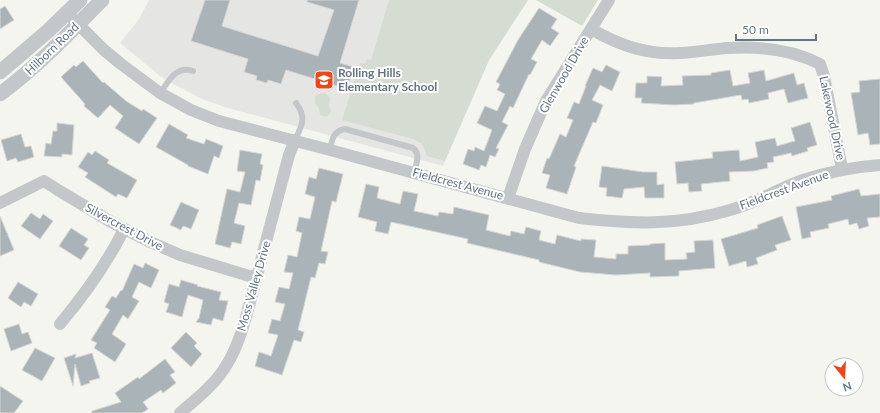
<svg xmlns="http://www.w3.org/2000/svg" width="880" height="413" viewBox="0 0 880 413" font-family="Lato,sans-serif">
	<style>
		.built { fill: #e5e6e4 }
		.green { fill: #d5dcd1 }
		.building { fill: #aab3b7; stroke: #d6d6d3 }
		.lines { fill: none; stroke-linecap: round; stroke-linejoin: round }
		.service { stroke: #c4c7ca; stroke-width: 6 }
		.minor { stroke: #c4c7ca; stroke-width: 12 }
		.tertiary { stroke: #c4c7ca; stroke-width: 15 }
		.labels { text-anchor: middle; stroke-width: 4; stroke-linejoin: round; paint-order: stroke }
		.street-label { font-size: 12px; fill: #627583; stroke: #fff }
		.poi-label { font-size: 12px; font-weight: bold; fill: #627583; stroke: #fff; text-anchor: start }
	</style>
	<rect width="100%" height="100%" fill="#f5f5f0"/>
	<polygon class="built" points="149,0 528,0 489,60 443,166 228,108 204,100 175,85 160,76 120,43 139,19"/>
	<g class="green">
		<polygon points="389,0 528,0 489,60 445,161 427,156 422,144 413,139 342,120 360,63 365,64 367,59 371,60"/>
		<polygon points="536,0 598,0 582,26"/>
		<polygon points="321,93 325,93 330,98 329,106 331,112 327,117 320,115 319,108 315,103 315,96"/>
	</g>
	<g class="building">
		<polygon points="205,0 230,0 222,26 318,56 334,10 307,2 307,0 359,0 340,63 354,67 347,89 286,70 281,84 268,80 267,83 256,80 257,76 244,72 248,59 191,41"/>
		<polygon points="5,6 14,20 0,29 0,9"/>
		<polygon points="539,8 557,19 551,28 559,33 550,46 542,40 531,59 537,62 530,75 529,74 513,108 510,106 502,122 508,125 496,148 499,149 495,157 490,155 486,167 481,165 479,170 463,164 468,149 474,151 475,147 484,151 492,130 477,123 485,106 497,111 505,94 497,90 500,84 496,82 518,40"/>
		<polygon points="83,61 103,83 104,82 126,101 142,111 143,109 157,118 139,144 115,128 123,116 110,105 98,118 84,106 85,104 61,77 74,65 76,67"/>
		<polygon points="606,65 620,72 612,91 600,85 592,100 603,105 596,123 593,122 574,166 576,167 567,194 546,188 550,175 542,173 547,158 549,159 560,134 566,137 573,120 567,118 574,102 579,104 586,86 585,86 593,68 602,72"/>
		<polygon points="730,70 733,86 750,83 748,73 764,70 766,81 794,73 797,85 804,83 808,98 788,103 784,89 768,93 769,99 749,103 748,99 742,100 741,95 694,103 694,104 674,105 641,103 642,98 635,98 636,83 647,83 647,76 662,77 661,86 683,85 682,76 711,75 711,73"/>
		<polygon points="880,79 880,144 870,145 868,133 858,135 851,93 860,92 859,81"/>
		<polygon points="810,122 817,145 807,148 808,151 792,156 791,153 773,157 774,162 767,163 768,168 754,171 729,172 730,181 701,184 702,191 689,192 688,183 677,184 675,162 713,158 712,152 739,150 740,161 758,157 755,142 775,138 777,146 795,141 791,128"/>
		<polygon points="57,123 74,125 72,155 62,154 62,157 44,156 46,143 51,144 53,131 57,131"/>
		<polygon points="169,124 188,135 186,138 204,144 206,139 223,146 219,158 214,156 208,174 188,166 188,165 156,147"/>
		<polygon points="21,134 25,147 31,146 34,157 18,162 16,158 7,161 1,140"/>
		<polygon points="240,150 262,154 260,164 263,165 260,181 256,180 251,205 239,203 234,223 245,226 241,244 232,242 230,248 215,244 227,189 240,192 245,172 237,171"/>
		<polygon points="95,151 109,160 107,163 137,180 127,198 118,194 116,197 85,177 88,173 78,167 88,152 92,155"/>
		<polygon points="602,166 643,172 657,172 657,185 664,184 664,198 645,198 644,187 624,189 622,198 606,196 607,188 599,187"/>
		<polygon points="319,168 343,174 336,202 332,201 321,251 328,252 325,264 319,263 315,278 311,277 298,330 304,332 301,342 294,340 282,375 255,366 259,352 271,356 278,335 268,333 272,319 280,321 285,304 275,302 279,287 289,289 293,273 284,272 288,255 297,257 302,233 296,231 299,217 310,219 315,197 305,194 309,177 316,179"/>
		<polygon points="366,184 379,187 377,198 400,204 403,191 418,194 414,211 438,216 439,212 453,214 454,207 489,215 486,230 510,236 511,231 524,234 526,227 541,231 539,240 555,244 557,235 581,241 581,239 596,240 594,257 616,259 616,254 628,254 628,246 650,245 650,244 665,243 665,260 687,259 686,253 695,252 694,241 713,240 715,268 679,271 679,276 650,277 650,273 616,275 580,272 539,262 539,260 467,243 468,239 391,222 388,234 375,231 377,222 358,217"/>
		<polygon points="859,189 861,196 880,194 880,217 867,218 869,226 859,229 857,223 849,225 848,219 828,224 829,228 810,232 811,237 802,239 796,207 832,200 831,196"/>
		<polygon points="181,202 199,210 191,229 183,226 181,230 170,225"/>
		<polygon points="31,213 40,219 43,214 53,221 40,239 21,226"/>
		<polygon points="0,216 14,250 0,256"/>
		<polygon points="782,216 791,240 775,245 777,250 756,258 758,264 747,267 746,261 729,266 721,239 758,228 757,225"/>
		<polygon points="71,228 88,239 84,245 89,248 81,260 59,246"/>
		<polygon points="145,263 159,270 151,288 139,282 132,297 139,301 128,319 123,315 112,334 126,344 115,362 94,348 97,343 91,340 110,310 105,307 112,296 116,298 121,290 122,291 134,264 143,268"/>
		<polygon points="181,280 198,285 197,286 221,292 219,300 228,301 223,321 213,318 211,325 196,322 199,318 203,300 188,295 182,317 166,312 169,304 164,302 169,284 179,287"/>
		<polygon points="18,282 38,294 31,306 24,302 21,307 8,298"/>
		<polygon points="19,324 22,334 28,332 32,343 11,351 4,329"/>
		<polygon points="186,332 197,343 194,346 202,354 191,367 171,348"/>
		<polygon points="35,348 55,358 42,381 22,370"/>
		<polygon points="92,353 100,378 89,381 90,383 81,386 75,364 73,386 64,358 76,354 75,358"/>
		<polygon points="165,359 175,372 170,375 176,383 163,393 161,390 143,402 148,409 142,413 92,413 92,411 121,402 115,393 138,377 139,379"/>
		<polygon points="0,386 23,401 14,413 0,413"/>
	</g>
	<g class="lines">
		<g class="service">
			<path d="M160 93C169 81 176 65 193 71"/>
			<path d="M295 140C302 126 307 117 296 103"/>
			<path d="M330 150C332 140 333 131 345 129L413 148C421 154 416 164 414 173"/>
		</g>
		<g class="minor">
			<path d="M67 13 104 50 121 64 160 93 191 110 219 121 330 150 579 218C633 224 677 226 730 210 755 203 778 189 803 180 828 172 853 167 880 165"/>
			<path d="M591 29C610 40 630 49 653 52 678 56 703 50 728 48 760 46 791 49 820 64L824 76 842 169"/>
			<polyline points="508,198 525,149 546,101 609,0"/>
			<polyline points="0,203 44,181 58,190 113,223 148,241 180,255 256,278"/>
			<path d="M60 324C85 294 107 264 124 229"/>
			<path d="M180 413C195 400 213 386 224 369 235 353 241 335 246 317L289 155 295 140"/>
		</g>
		<g class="tertiary">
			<polyline points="0,72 48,31 80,0"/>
			<path d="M0 94C37 67 69 33 102 0"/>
		</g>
	</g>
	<defs>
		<g id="school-square" transform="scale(1)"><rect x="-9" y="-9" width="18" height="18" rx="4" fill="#eb481a" stroke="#fff"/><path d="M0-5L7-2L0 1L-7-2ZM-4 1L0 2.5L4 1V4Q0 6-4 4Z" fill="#fff"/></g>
	</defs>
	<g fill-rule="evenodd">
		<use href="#school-square" x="324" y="80"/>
	</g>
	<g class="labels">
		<g class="street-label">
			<text transform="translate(52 49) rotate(-44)" y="4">Hilborn Road</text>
			<text transform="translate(564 75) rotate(-60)" y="4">Glenwood Drive</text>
			<text transform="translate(832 118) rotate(78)" y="4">Lakewood Drive</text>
			<text transform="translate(458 184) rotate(15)" y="4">Fieldcrest Avenue</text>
			<text transform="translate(784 190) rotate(-20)" y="4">Fieldcrest Avenue</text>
			<text transform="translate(124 227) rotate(28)" y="4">Silvercrest Drive</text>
			<text transform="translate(254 286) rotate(-74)" y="4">Moss Valley Drive</text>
		</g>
		<g class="poi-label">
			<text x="338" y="77">Rolling Hills<tspan x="338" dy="14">Elementary School</tspan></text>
		</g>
	</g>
	<g transform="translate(844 377) rotate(162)"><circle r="19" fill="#ffffff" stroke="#c0c8cd"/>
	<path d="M0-3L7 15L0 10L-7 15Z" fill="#eb481a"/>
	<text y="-6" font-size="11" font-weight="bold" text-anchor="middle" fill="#627583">N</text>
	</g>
	<path d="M736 34v6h80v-6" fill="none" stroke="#627583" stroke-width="2"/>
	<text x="742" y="34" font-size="12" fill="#627583" stroke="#ffffff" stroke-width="3" paint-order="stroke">50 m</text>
</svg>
